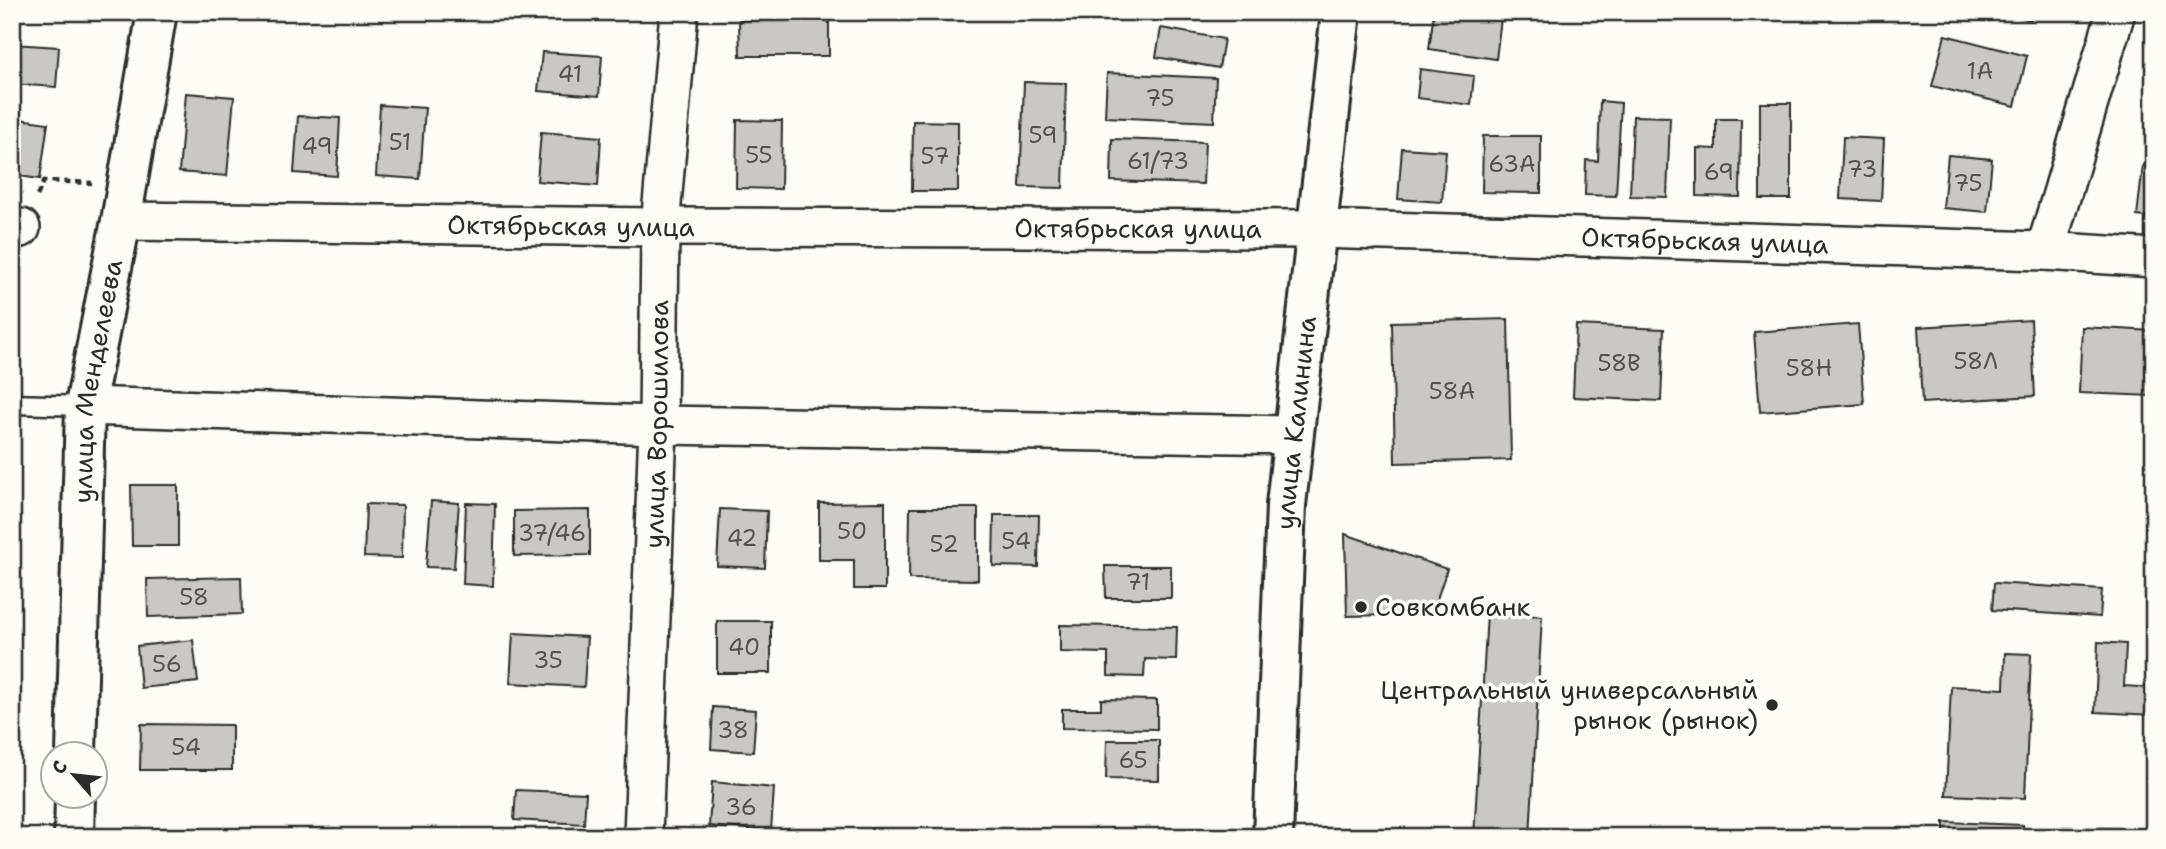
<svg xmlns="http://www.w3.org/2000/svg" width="2166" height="849" viewBox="0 0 2166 849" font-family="'Shantell Sans',sans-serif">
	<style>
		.building { fill: #c9c8c4; stroke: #2b2b2b; stroke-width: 2 }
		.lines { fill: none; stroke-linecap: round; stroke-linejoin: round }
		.service-casing { stroke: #2b2b2b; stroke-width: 23 }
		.minor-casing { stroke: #2b2b2b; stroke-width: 42 }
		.tertiary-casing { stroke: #2b2b2b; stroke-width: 44 }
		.path { stroke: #2b2b2b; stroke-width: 4.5; stroke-dasharray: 7 5; stroke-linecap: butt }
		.service { stroke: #fdfcf7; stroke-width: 18 }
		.minor { stroke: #fdfcf7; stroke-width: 37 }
		.tertiary { stroke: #fdfcf7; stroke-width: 38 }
		.poi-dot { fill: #2b2b2b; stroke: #fdfcf7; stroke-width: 2.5 }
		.labels { text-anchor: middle; stroke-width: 7; stroke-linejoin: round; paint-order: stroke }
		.number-label { font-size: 23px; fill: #525251 }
		.street-label { font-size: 26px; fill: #2b2b2b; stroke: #fdfcf7 }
		.poi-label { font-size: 26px; fill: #2b2b2b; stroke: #fdfcf7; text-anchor: start }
	</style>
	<rect width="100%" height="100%" fill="#fdfcf7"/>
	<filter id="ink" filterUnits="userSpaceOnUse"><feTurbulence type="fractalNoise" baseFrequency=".0143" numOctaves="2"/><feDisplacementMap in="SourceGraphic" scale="14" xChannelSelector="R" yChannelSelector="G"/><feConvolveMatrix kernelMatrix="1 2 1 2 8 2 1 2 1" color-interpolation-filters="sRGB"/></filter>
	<g filter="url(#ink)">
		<g class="building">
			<polygon points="1434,12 1454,12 1501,18 1496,59 1429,49"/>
			<polygon points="1996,12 2033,12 2031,20"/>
			<polygon points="739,20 829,20 829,56 740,56"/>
			<polygon points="1161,28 1224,39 1219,68 1156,57"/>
			<polygon points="1945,35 2027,56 2015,106 1932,86"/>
			<polygon points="12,44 59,47 56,87 12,84"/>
			<polygon points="542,52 602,56 599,96 538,91"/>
			<polygon points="1420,69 1474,76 1471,105 1417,98"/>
			<polygon points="1107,73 1216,78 1214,122 1105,117"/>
			<polygon points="1024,82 1066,83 1063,188 1020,187"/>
			<polygon points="186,93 234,97 227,176 179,172"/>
			<polygon points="1600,101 1621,103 1616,196 1585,195 1586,160 1598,161"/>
			<rect x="1760" y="103" width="31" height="96"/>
			<polygon points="380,105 425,108 420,179 376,176"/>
			<polygon points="298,116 340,118 337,176 294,173"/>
			<polygon points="1633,116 1670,117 1667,197 1630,196"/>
			<polygon points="12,118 48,123 40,179 12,175"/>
			<polygon points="1716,119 1741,119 1740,197 1697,196 1697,148 1716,149"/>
			<polygon points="737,120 782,121 781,189 736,188"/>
			<polygon points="913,121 958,122 958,191 912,191"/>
			<polygon points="541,132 601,137 598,186 537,181"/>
			<polygon points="1483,136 1541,136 1541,193 1482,192"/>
			<polygon points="1843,137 1884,139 1881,201 1840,199"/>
			<polygon points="1112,139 1205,142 1203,184 1111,181"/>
			<polygon points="1402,148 1446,151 1442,202 1398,199"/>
			<polygon points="1948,155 1992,159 1987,212 1943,208"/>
			<polygon points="2143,165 2154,166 2154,218 2137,216"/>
			<polygon points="1508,319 1511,460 1395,463 1392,322"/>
			<polygon points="2031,320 2035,396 1922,403 1918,327"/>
			<polygon points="1858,324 1864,404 1760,412 1754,332"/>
			<polygon points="1576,325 1664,329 1661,401 1573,397"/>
			<polygon points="2082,327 2154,331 2154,396 2079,393"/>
			<polygon points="131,485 178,485 178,546 132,546"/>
			<polygon points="431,501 459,503 454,568 426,567"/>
			<polygon points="885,502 885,589 854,589 854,560 819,560 819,503"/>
			<polygon points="466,503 495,504 493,586 463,584"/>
			<polygon points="366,504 403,505 402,558 364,557"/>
			<polygon points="910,508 978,508 978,580 909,579"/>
			<polygon points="720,509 767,511 765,568 717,566"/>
			<polygon points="590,510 590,555 514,556 514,511"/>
			<polygon points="994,515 1039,515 1038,567 993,566"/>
			<polygon points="1345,534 1447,569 1432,614 1347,616"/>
			<polygon points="1105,566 1171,566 1171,598 1106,598"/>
			<polygon points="241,577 242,614 148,617 147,579"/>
			<polygon points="1994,583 2102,590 2100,617 1992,610"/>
			<polygon points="1487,613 1542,616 1530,837 1474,837"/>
			<rect x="717" y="621" width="54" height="52"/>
			<polygon points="1060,625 1177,627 1176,660 1145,659 1144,677 1108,676 1108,653 1060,652"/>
			<polygon points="513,633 587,637 584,687 510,683"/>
			<polygon points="193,640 198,682 141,688 137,646"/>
			<polygon points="2098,642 2126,644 2124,686 2154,688 2154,715 2095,712"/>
			<polygon points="2005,653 2031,654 2025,798 1946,795 1951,686 2004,689"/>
			<polygon points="1101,699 1157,700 1157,729 1062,728 1062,709 1101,709"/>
			<polygon points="713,707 756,710 753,752 711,749"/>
			<polygon points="141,724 232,725 232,770 140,770"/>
			<polygon points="1107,740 1159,740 1159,780 1106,779"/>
			<polygon points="712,782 774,788 771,831 709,826"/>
			<polygon points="516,790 586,793 584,824 514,820"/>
			<polygon points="1944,822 2023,825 2023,837 1944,837"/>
			<polygon points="2063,827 2126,829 2126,837 2063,837"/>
			<polygon points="135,833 205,835 205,837 134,837"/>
			<polygon points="588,833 588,837 507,837 507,835"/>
			<polygon points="922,834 996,837 921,837"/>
		</g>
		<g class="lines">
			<g class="service-casing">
				<polyline id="service" points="12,404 85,406"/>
			</g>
			<g class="minor-casing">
				<g id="minor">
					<path id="s1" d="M121 221 660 227 1317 229 2045 251 2154 258"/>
					<polyline points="12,228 21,228"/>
					<polyline points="2045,251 2116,12"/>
					<polyline points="85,406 658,425 1294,435"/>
					<path id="s2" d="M643 837 658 425 660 227 679 12"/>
				</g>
			</g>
			<g class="tertiary-casing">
				<g id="tertiary">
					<path id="s3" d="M76 754 85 406 121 221 157 12"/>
					<polyline points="74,837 75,796"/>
					<path id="s4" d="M1273 837 1286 505 1341 12"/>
				</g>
			</g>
			<polyline class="path" points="37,196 44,181 92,183"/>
			<use href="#service" class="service"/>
			<use href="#minor" class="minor"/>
			<use href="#tertiary" class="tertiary"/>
		</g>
	</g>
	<g class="poi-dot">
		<circle cx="1361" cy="607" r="7"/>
		<circle cx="1772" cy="705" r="7"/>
	</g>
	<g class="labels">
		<g class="number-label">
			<text x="1980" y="79">1А</text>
			<text x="570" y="82">41</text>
			<text x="1160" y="106">75</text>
			<text x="1043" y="143">59</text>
			<text x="400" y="150">51</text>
			<text x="317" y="154">49</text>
			<text x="759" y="163">55</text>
			<text x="935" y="164">57</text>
			<text x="1158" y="169">61/73</text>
			<text x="1512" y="172">63А</text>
			<text x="1862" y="177">73</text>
			<text x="1719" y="180">69</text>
			<text x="1968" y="191">75</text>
			<text x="1976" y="369">58Л</text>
			<text x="1619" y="371">58В</text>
			<text x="1809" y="376">58Н</text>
			<text x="1452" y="399">58А</text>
			<text x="852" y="539">50</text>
			<text x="552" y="541">37/46</text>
			<text x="742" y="546">42</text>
			<text x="1016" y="549">54</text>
			<text x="944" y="552">52</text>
			<text x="1138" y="590">71</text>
			<text x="194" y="605">58</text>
			<text x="744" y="655">40</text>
			<text x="548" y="668">35</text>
			<text x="167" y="672">56</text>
			<text x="733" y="738">38</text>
			<text x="186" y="755">54</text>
			<text x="1133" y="768">65</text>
			<text x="741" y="815">36</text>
		</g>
		<g class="street-label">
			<text dy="9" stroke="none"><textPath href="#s1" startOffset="450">Октябрьская улица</textPath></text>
			<text dy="9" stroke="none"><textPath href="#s1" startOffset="1017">Октябрьская улица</textPath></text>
			<text dy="9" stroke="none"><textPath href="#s1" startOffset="1584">Октябрьская улица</textPath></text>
			<text dy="9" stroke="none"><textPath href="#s3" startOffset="374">улица Менделеева</textPath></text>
			<text dy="9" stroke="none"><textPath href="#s2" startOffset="413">улица Ворошилова</textPath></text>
			<text dy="9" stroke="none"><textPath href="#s4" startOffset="415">улица Калинина</textPath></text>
		</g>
		<g class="poi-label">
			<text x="1375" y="616">Совкомбанк</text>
			<text x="1758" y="699" text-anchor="end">Центральный универсальный<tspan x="1758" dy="30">рынок (рынок)</tspan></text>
		</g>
	</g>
	<rect width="2166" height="849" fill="none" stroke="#fdfcf7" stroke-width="42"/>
	<rect x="21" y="21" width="2124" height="807" fill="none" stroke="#2b2b2b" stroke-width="2.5" filter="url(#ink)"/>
	<g transform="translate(74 775) rotate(298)"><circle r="33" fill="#fdfcf7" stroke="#a9a8a5" stroke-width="2"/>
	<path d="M0-5L12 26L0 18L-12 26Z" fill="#2b2b2b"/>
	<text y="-10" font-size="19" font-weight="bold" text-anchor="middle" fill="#2b2b2b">С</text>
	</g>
</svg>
